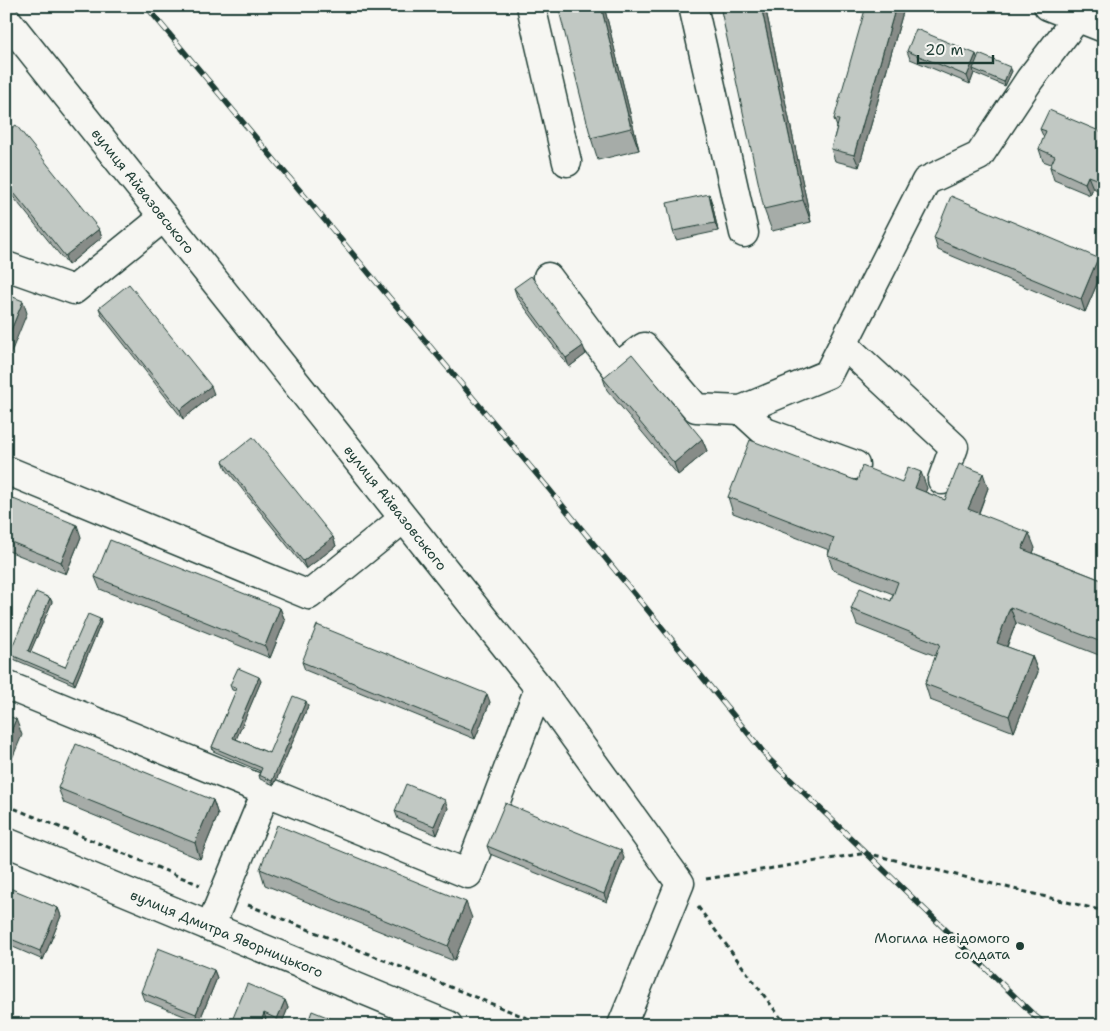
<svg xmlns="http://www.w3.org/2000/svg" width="1110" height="1031" viewBox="0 0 1110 1031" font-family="'Shantell Sans',sans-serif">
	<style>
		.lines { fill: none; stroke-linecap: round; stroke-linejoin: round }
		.minor-casing { stroke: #1f3d34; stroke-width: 31 }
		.path { stroke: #1f3d34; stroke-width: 3; stroke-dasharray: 5 4; stroke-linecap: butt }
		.minor { stroke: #f6f6f2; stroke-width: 28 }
		.rail-casing { stroke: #1f3d34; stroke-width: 5.5 }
		.rail { stroke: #f6f6f2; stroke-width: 4; stroke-dasharray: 11; stroke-linecap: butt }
		.wall { fill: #a6aca8; stroke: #1f3d34 }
		.shaded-wall { fill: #878c88; stroke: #1f3d34 }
		.building { fill: #c1c8c3; stroke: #1f3d34 }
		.poi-dot { fill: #1f3d34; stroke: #f6f6f2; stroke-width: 2 }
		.labels { text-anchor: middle; stroke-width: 5; stroke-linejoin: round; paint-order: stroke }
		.street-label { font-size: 14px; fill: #1f3d34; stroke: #f6f6f2 }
		.poi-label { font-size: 14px; fill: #1f3d34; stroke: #f6f6f2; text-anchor: end }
	</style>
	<rect width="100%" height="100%" fill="#f6f6f2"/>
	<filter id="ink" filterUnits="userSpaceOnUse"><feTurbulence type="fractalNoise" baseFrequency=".02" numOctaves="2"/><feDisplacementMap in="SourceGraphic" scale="10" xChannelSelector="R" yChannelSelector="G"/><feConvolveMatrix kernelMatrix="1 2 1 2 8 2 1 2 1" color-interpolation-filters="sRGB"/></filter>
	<g filter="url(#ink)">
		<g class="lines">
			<g class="minor-casing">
				<g id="minor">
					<polyline points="531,6 567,162"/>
					<polyline points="693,6 744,233"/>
					<polyline points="1048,6 1104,28"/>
					<path id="s1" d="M6 19 539 688 680 883 622 1025"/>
					<polyline points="6,266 74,290 164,217"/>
					<polyline points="548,277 616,368 644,347 696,408 741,410 828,374 926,181 979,156 1030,79 1077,18"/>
					<polyline points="844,345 954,447 942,480"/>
					<polyline points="741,410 765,432 855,465"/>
					<polyline points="6,470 309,595 403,519"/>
					<polyline points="6,685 468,874 539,688"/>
					<path id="s2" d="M6 842 448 1025"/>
					<polyline points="210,927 266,792"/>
				</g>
			</g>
			<g class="path">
				<polyline points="6,805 200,885"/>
				<polyline points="706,879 866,853 1104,911"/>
				<polyline points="248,905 544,1025"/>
				<polyline points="698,907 786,1025"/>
			</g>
			<use href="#minor" class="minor"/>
			<g class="rail-casing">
				<polyline id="rail" points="146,6 549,489 769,759 1035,1016 1047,1025"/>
			</g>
			<use href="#rail" class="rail"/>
		</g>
		<g class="wall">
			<polygon points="604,6 639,150 598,160 591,138"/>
			<polygon points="765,6 811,222 772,231 764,209"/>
			<polygon points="903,12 859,167 835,161 831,149 837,127 834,119"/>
			<polygon points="907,51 977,58 1012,71 1005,86 974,73 970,84 910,59"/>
			<polygon points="1040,129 1104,133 1104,193 1093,188 1090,195 1054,180 1050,167 1051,164 1043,161 1039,149 1044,138"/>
			<polygon points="6,132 99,229 102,237 68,265 6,188"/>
			<polygon points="712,203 718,231 676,240 673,231"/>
			<polygon points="934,238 1103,270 1085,312 938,250"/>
			<polygon points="514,288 586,354 569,367 517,297"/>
			<polygon points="99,308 214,394 183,419 102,316"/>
			<polygon points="603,378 702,439 707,451 678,475 607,390"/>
			<polygon points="223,461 333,537 336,546 306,569 226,469"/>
			<polygon points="902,482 927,488 925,492 945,500 988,488 979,513 1035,548 1033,553 1104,581 1104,657 1016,623 1007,647 1032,656 1038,672 1014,732 930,700 925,684 936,656 857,625 851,609 891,601 893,594 833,570 828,555 829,550 733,513 728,497"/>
			<polygon points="6,496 81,537 66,574 6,550"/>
			<polygon points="95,577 280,608 285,621 270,658 100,589"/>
			<polygon points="50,598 52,602 30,652 65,667 100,619 101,623 75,685 11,658 9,654"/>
			<polygon points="302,662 490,702 475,739 305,670"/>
			<polygon points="261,681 236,739 269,753 308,706 274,785 260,779 259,775 260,771 213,751 212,747 236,691 232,690 230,685"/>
			<polygon points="58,788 213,800 218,815 200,859 64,803"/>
			<polygon points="448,808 437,835 398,819 395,811"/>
			<polygon points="487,846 624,858 607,902 490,854"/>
			<polygon points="260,869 472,918 454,961 265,885"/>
			<polygon points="6,888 58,908 61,916 43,960 6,944"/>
			<polygon points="214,970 217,978 199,1022 144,1000 141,992"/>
			<polygon points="285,1000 288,1008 281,1025 274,1025 267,1022 266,1025 236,1025 233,1018"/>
		</g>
		<g class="shaded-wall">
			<polygon points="601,6 604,6 639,150 631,128"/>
			<polygon points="761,6 765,6 811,222 803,200"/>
			<polygon points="896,6 901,6 903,12 859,167 854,155"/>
			<polygon points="976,54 979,63 973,69 974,73 970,84 967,76"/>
			<polygon points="1010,67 1012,71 1005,86 1004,82"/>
			<polygon points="1088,176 1093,188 1090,195 1085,183"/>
			<polygon points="709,194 712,203 718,231 715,223"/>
			<polygon points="99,229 102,237 68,265 65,256"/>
			<polygon points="1098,258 1103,270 1085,312 1081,299"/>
			<polygon points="23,301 27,313 6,365 6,342"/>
			<polygon points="583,346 586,354 569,367 566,358"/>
			<polygon points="211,386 214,394 183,419 180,410"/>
			<polygon points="702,439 707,451 678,475 674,463"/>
			<polygon points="921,472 927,488 921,504 915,488"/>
			<polygon points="983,473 988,488 974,525 968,509"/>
			<polygon points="77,525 81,537 66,574 61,562"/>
			<polygon points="1029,533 1035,548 1028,565 1022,549"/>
			<polygon points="333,537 336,546 306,569 303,561"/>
			<polygon points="50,598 52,602 29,655 28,651"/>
			<polygon points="1010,607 1016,623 1002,658 997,643"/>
			<polygon points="280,608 285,621 270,658 265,646"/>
			<polygon points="100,619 101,623 75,685 73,681"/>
			<polygon points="1032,656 1038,672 1014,732 1009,716"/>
			<polygon points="259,677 261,681 235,742 233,738"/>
			<polygon points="487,694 490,702 475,739 472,731"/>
			<polygon points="306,701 308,706 274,785 272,781"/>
			<polygon points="16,719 22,735 6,773 6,743"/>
			<polygon points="213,800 218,815 200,859 195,843"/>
			<polygon points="445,800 448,808 437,835 434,826"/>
			<polygon points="621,850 624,858 607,902 604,894"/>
			<polygon points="466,902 472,918 454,961 448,946"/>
			<polygon points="58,908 61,916 43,960 40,951"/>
			<polygon points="214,970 217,978 199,1022 196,1014"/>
			<polygon points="285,1000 288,1008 281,1025 279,1025 277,1019"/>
			<polygon points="264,1013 267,1022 266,1025 260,1025"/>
		</g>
		<g class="building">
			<polygon points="558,6 601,6 631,128 591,138"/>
			<polygon points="720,6 761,6 803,200 764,209"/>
			<polygon points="866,6 896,6 854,155 831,149 839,120 834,119"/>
			<polygon points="916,29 976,54 967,76 907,51"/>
			<polygon points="979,54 1010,67 1004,82 973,69"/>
			<polygon points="1049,110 1104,133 1104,182 1088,176 1085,183 1050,167 1055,156 1039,149 1046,131 1040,129"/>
			<polygon points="16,125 99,229 65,256 6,183 6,132"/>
			<polygon points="709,194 715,223 673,231 667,203"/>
			<polygon points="951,196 1098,258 1081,299 934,238"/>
			<polygon points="531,276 583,346 566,358 514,288"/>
			<polygon points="129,284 211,386 180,410 99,308"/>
			<polygon points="6,294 23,301 6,342"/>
			<polygon points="632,354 702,439 674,463 603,378"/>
			<polygon points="253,437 333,537 303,561 223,461"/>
			<polygon points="750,440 857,481 862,466 902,482 908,467 921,472 915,488 945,500 959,464 983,473 968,509 1029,533 1022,549 1104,581 1104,643 1010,607 997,643 1032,656 1009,716 925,684 940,644 851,609 860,588 891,601 898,582 828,555 834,538 728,497"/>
			<polygon points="6,496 77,525 61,562 6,540"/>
			<polygon points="110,540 280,608 265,646 95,577"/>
			<polygon points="36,592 50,598 28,651 65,667 88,614 100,619 73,681 9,654"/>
			<polygon points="317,625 487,694 472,731 302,662"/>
			<polygon points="238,668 259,677 233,738 269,753 293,696 306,701 272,781 259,775 262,768 212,747 237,688 230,685"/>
			<polygon points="6,715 16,719 6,743"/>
			<polygon points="76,744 213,800 195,843 58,788"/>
			<polygon points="406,784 445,800 434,826 395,811"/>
			<polygon points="505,803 621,850 604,894 487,846"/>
			<polygon points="277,825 466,902 448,946 260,869"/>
			<polygon points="7,887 58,908 40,951 6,937"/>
			<polygon points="158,948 214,970 196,1014 141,992"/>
			<polygon points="247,984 285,1000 277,1019 264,1013 260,1025 250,1025 233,1018"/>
			<polygon points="312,1011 347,1025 307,1025"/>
		</g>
	</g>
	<circle class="poi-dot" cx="1020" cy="946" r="5"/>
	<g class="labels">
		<g class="street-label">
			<text dy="5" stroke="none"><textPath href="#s1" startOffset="220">вулиця Айвазовського</textPath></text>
			<text dy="5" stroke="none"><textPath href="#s1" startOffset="625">вулиця Айвазовського</textPath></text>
			<text dy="5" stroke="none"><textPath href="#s2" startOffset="239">вулиця Дмитра Яворницького</textPath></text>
		</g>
		<g class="poi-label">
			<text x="1010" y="943">Могила невідомого<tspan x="1010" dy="16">солдата</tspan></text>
		</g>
	</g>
	<rect width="1110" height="1031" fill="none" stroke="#f6f6f2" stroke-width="25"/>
	<rect x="12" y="12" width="1085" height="1006" fill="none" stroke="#1f3d34" stroke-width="2" filter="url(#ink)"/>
	<path d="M918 55v8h75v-8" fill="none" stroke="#1f3d34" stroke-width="2.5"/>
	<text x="925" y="55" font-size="15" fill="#1f3d34" stroke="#f6f6f2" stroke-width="4" paint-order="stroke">20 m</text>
</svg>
